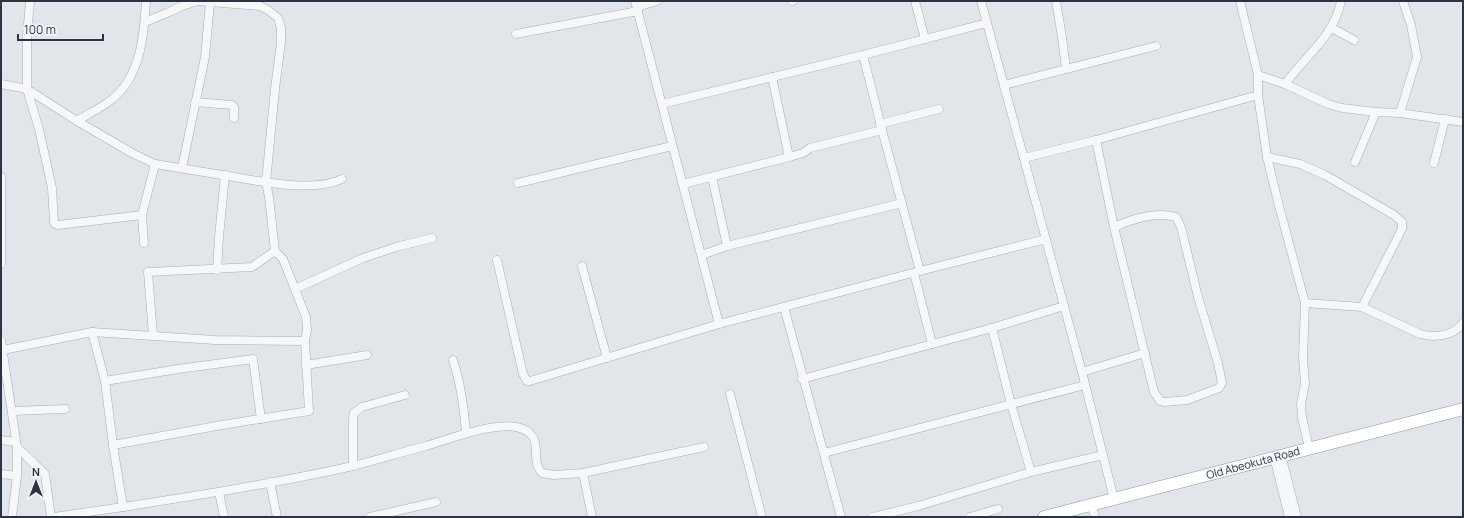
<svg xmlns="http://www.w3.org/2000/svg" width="1464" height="518" viewBox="0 0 1464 518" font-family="Manrope,sans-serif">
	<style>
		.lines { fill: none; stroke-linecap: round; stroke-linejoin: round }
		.minor-casing { stroke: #a7adb5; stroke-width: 9 }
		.highway-casing { stroke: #8994a2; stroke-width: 13 }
		.minor { stroke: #f5f7f9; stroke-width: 8 }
		.highway { stroke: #fff; stroke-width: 12 }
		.labels { text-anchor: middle; stroke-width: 3; stroke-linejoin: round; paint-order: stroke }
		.street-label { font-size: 11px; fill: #2a3443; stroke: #f2f5f8 }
	</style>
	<rect width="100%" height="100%" fill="#e2e6eb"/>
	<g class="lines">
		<g class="minor-casing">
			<g id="minor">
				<polyline points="30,1 27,35 27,89 39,129 52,188 54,222 55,224 58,225 142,215"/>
				<polyline points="635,1 719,324"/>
				<polyline points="792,1 793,1"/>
				<polyline points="915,1 925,39"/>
				<polyline points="981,1 1082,372 1114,499"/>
				<polyline points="1056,1 1062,37 1066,69"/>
				<polyline points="1240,1 1258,75 1258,95 1267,157 1278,202 1305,303 1303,358 1305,383 1301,404 1302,417 1309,448"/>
				<polyline points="637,7 657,1"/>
				<polyline points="1332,28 1354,40"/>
				<polyline points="516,34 638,11"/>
				<polyline points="863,55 882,130 920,271"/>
				<polyline points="1258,75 1285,84 1328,104 1342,108 1376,112 1400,113 1463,122"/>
				<polyline points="772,77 789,157"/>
				<polyline points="1,84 27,89 77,121 132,153 155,164 142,215 144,243"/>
				<path d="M1285 84C1305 56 1334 37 1341 1"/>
				<polyline points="1004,85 1156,46"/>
				<polyline points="195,102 232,105 234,107 234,118"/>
				<polyline points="662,104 863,55 987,23"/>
				<polyline points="1400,113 1417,57 1411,25 1403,1"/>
				<path d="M77 121C88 114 101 108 111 100 141 77 144 35 146 1"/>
				<polyline points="880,124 939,109"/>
				<path d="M1096 140 1114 227 1154 392 1160 401 1165 402 1187 400 1219 388 1222 383 1218 363 1198 297 1181 227 1176 217C1156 211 1132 219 1114 227"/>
				<polyline points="1267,157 1300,164 1325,175 1394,215 1402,222 1402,229 1362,307"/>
				<polyline points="1024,158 1096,140 1258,95"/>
				<polyline points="1355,162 1376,112"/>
				<polyline points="1434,163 1445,119"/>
				<path d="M155 164C179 168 203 172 228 176 259 181 312 193 342 179"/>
				<polyline points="182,168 205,57 210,2"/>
				<polyline points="1,177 1,264"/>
				<polyline points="712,177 727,246"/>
				<polyline points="518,183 672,146"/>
				<polyline points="683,184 789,157 803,153 810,148 882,130"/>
				<polyline points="702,255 727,246 902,203"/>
				<polyline points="497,260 523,374 527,381 530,381 719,324 920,271 1046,239"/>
				<polyline points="582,266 607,358"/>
				<polyline points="217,270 219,237 225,175"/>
				<polyline points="914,273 932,344"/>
				<polyline points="295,289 363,258 396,247 432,238"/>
				<path d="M1305 303 1362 307 1420 334C1434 338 1454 336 1463 323"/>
				<polyline points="784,307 841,517"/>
				<polyline points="992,328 1011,404 1031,472"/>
				<polyline points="92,332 215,340 305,341"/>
				<polyline points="153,335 148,272 252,267 275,251"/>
				<polyline points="1,340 17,447 17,476 12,517"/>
				<path d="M3 350 92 332 105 381 113 445 123 507C200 495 277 483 353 466 377 460 402 452 426 446 450 439 500 419 523 429 545 438 529 460 542 473L554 475 583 473"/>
				<path d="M453 360C461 384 464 408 466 433"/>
				<polyline points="306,365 367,355"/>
				<polyline points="1082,372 1145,353"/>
				<polyline points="802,379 992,328 1064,306"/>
				<polyline points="105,381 178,369 253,359 261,419"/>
				<polyline points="730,394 762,517"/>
				<polyline points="13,411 65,409"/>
				<polyline points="1,440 16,442"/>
				<polyline points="113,445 222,425 309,411 305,341 307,330 306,317 283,259 275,251 269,197 266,182 275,89 281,42 281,28 278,18 268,10 260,6 198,1 182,6 169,12 145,22"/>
				<polyline points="17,447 45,474 51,517"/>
				<polyline points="824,453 1085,385"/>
				<polyline points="1281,455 1297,517"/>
				<polyline points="1274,457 1289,517"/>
				<polyline points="353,466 353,419 354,413 362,407 405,395"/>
				<polyline points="1,474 17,476"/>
				<polyline points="270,482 277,517"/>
				<polyline points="219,492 224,517"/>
				<polyline points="1092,505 1095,517"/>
				<polyline points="54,517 123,507"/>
				<polyline points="370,517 436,502"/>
				<polyline points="592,517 583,473 704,447"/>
				<polyline points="873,517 918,506 1031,472 1103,455"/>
				<polyline points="970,517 998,509"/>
			</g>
		</g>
		<g class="highway-casing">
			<polyline id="highway" points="1044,517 1463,409"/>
		</g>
		<use href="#minor" class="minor"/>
		<use href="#highway" class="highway"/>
	</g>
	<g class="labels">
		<g class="street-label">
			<text transform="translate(1253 463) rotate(-15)" y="4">Old Abeokuta Road</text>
		</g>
	</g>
	<rect width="1464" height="518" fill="none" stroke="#2a3443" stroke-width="4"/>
	<g transform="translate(36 482)" stroke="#f2f5f8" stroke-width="3" paint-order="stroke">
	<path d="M0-3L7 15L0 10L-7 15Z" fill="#2a3443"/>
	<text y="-6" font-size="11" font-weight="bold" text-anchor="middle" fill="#2a3443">N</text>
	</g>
	<path d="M18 34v6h85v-6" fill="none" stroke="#2a3443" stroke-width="2"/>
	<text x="24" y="34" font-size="12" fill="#2a3443" stroke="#f2f5f8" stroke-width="3" paint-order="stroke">100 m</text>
</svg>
